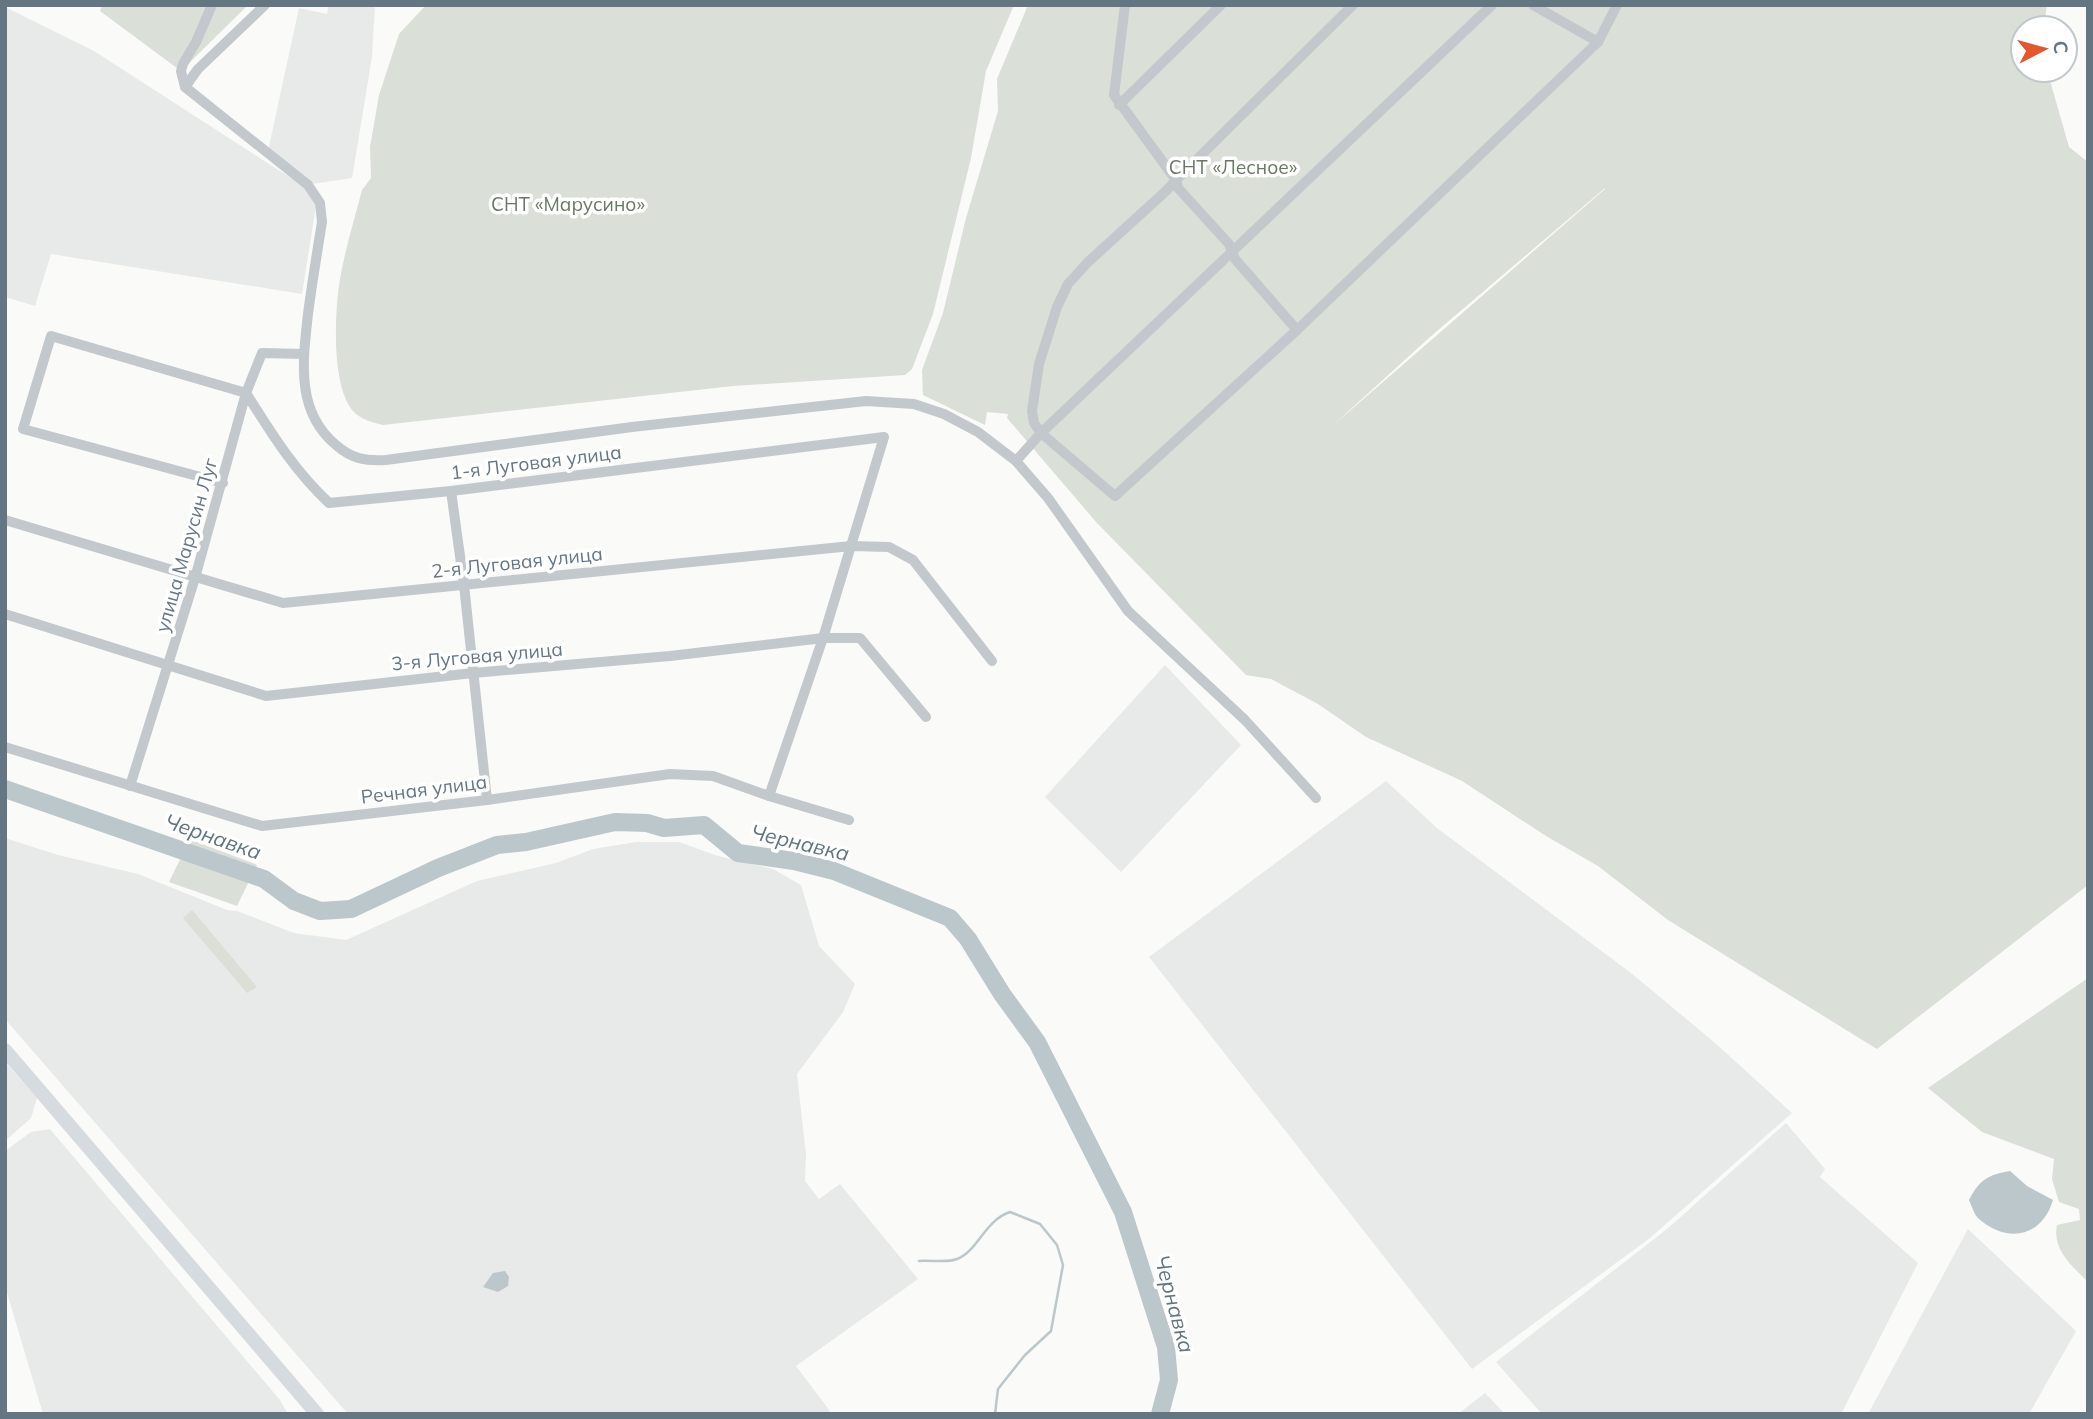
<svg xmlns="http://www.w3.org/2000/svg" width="2093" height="1419" viewBox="0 0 2093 1419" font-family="Mulish,sans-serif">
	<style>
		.built { fill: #e8e9e9 }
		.green { fill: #dadfd7; fill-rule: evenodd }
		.water { fill: #bbc7cb }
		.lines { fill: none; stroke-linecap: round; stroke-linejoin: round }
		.stream { stroke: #bbc7cb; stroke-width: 2.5 }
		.river { stroke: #bbc7cb; stroke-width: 18 }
		.minor { stroke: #c3c8cc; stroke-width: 10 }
		.major { stroke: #d6dbdf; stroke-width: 14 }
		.labels { text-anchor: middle; stroke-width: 7; stroke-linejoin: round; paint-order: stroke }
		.park-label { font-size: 19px; fill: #687a64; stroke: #fff }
		.street-label { font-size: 19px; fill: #657683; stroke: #fff }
		.water-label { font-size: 21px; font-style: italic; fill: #60757c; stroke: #fff }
	</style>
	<rect width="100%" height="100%" fill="#fafaf8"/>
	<g class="built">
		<polygon points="329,5 375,5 372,57 352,178 312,184 268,151 299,8 327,14"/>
		<polygon points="5,7 94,51 308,189 316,206 302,294 51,254 35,306 5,297"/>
		<polygon points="1165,665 1241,745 1121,872 1045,797"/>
		<polygon points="1386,781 1437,828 1631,973 1714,1042 1792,1113 1650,1238 1472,1369 1149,957"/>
		<polygon points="5,838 58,855 138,874 227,910 237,911 294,933 346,940 477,881 556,863 593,849 636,842 679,842 718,856 773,869 801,885 819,946 855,984 843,1012 797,1074 806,1155 805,1181 819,1199 840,1184 918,1279 796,1366 830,1411 826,1414 348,1414 5,1019"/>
		<polygon points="5,1062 37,1098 31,1118 5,1141"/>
		<polygon points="1786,1123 1825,1169 1820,1177 1918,1263 1841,1414 1542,1414 1496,1362 1667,1229"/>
		<polygon points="50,1129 280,1400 288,1414 43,1414 5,1286 5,1151 31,1132"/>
		<polygon points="1968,1229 2076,1331 2029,1414 1868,1414"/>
		<polygon points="1485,1393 1505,1414 1458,1414"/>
	</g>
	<g class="green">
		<polygon points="102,5 248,5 181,71 100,11"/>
		<path d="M426 5H1014L986 71 971 158 933 314 912 369 905 375 733 386 383 425C372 422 362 420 354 412 331 387 335 316 339 285 344 253 354 221 362 190L371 178 370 147 379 95 399 34Z"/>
		<path d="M1028 5H2047L2044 28H2023V70H2047L2069 147 2088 162V885L1877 1049 1668 920 1598 866 1546 836 1462 781 1366 737 1318 704 1271 679 1246 675 1097 523 1007 418 1008 414 987 412 985 425 923 395 922 370 943 313 966 218 998 111 997 79ZM1605 188V189L1330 428 1430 337Z"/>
		<polygon points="190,839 257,865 237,906 169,882"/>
		<polygon points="192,910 257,987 247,993 183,918"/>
		<path d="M2088 978V1282C2071 1265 2052 1249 2057 1225L2080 1220 2079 1209 2059 1202 2052 1179 2054 1159 1982 1132 1928 1088Z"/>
	</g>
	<g class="water">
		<path d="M2010 1171 2027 1186 2053 1200C2042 1237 2008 1244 1979 1219 1974 1215 1972 1206 1969 1200 1980 1179 1988 1175 2010 1171Z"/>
		<polygon points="505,1271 509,1277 508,1286 498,1292 483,1287 493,1273"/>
	</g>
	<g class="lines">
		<path class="stream" d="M919 1261C929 1260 948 1263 957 1259 978 1251 985 1220 1010 1212L1040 1224 1057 1245 1063 1265 1051 1331 1025 1355 998 1389 995 1414"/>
		<polyline class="river" points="5,789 264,879 294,901 320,911 351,909 438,868 497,845 526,842 615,822 647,823 664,828 704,825 738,853 794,861 834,871 950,918 968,939 1002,994 1037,1042 1123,1212 1166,1347 1169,1380 1160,1414"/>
		<g class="minor">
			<path d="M212 5 196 42 183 64 181 71 185 87 308 185 320 203 322 222C317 253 312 283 308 314 303 360 295 411 336 445 352 459 365 461 386 460L632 427 866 401 914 404 944 414 978 432 1016 461 1048 498 1128 611 1245 720 1316 798"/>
			<polyline points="1125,5 1114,95 1176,180 1178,188 1229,244 1235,259 1297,330 1115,496 1041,433 1034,423 1032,411 1039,364 1057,307 1068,284 1088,262 1166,191 1176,180 1353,5"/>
			<polyline points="1533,5 1598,42"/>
			<polyline points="185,87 198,69 265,5"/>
			<polyline points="1119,105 1221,5"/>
			<polyline points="1297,330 1598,42 1617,5"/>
			<polyline points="1016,461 1041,433 1492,5"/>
			<path d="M223 483 23 429 51 336 246 393C272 434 293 469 329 503L451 491 884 437 823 638 769 796"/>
			<polyline points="451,491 464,585 487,800"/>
			<polyline points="5,520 283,603 851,546 889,547 913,560 992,661"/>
			<polyline points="5,614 266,696 473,673 670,656 823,638 860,638 926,717"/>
			<polyline points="5,747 262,826 487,800 670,774 713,776 769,796 849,820"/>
			<polyline points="130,786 195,578 246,393 262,353 304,354"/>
		</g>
		<polyline class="major" points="5,1050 317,1414"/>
	</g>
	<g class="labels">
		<g class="park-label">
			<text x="1233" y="174">СНТ «Лесное»</text>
			<text x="568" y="211">СНТ «Марусино»</text>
		</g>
		<g class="street-label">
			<text transform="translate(536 462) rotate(-7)" y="7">1-я Луговая улица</text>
			<text transform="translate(186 545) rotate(-74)" y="7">улица Марусин Луг</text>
			<text transform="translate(517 562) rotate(-6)" y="7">2-я Луговая улица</text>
			<text transform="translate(477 656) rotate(-5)" y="7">3-я Луговая улица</text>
			<text transform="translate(424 789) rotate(-7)" y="7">Речная улица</text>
		</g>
		<g class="water-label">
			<text transform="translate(213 837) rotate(19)" y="7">Чернавка</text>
			<text transform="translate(800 843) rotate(13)" y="7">Чернавка</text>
			<text transform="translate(1174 1304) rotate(75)" y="7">Чернавка</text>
		</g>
	</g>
	<rect width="2093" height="1419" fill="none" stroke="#657683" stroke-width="14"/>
	<g transform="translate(2044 49) rotate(84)"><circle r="33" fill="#ffffff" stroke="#c1c8cd" stroke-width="2"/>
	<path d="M0-5L12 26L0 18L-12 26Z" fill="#e4572e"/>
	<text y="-10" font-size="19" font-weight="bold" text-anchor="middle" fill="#657683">С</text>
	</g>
</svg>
